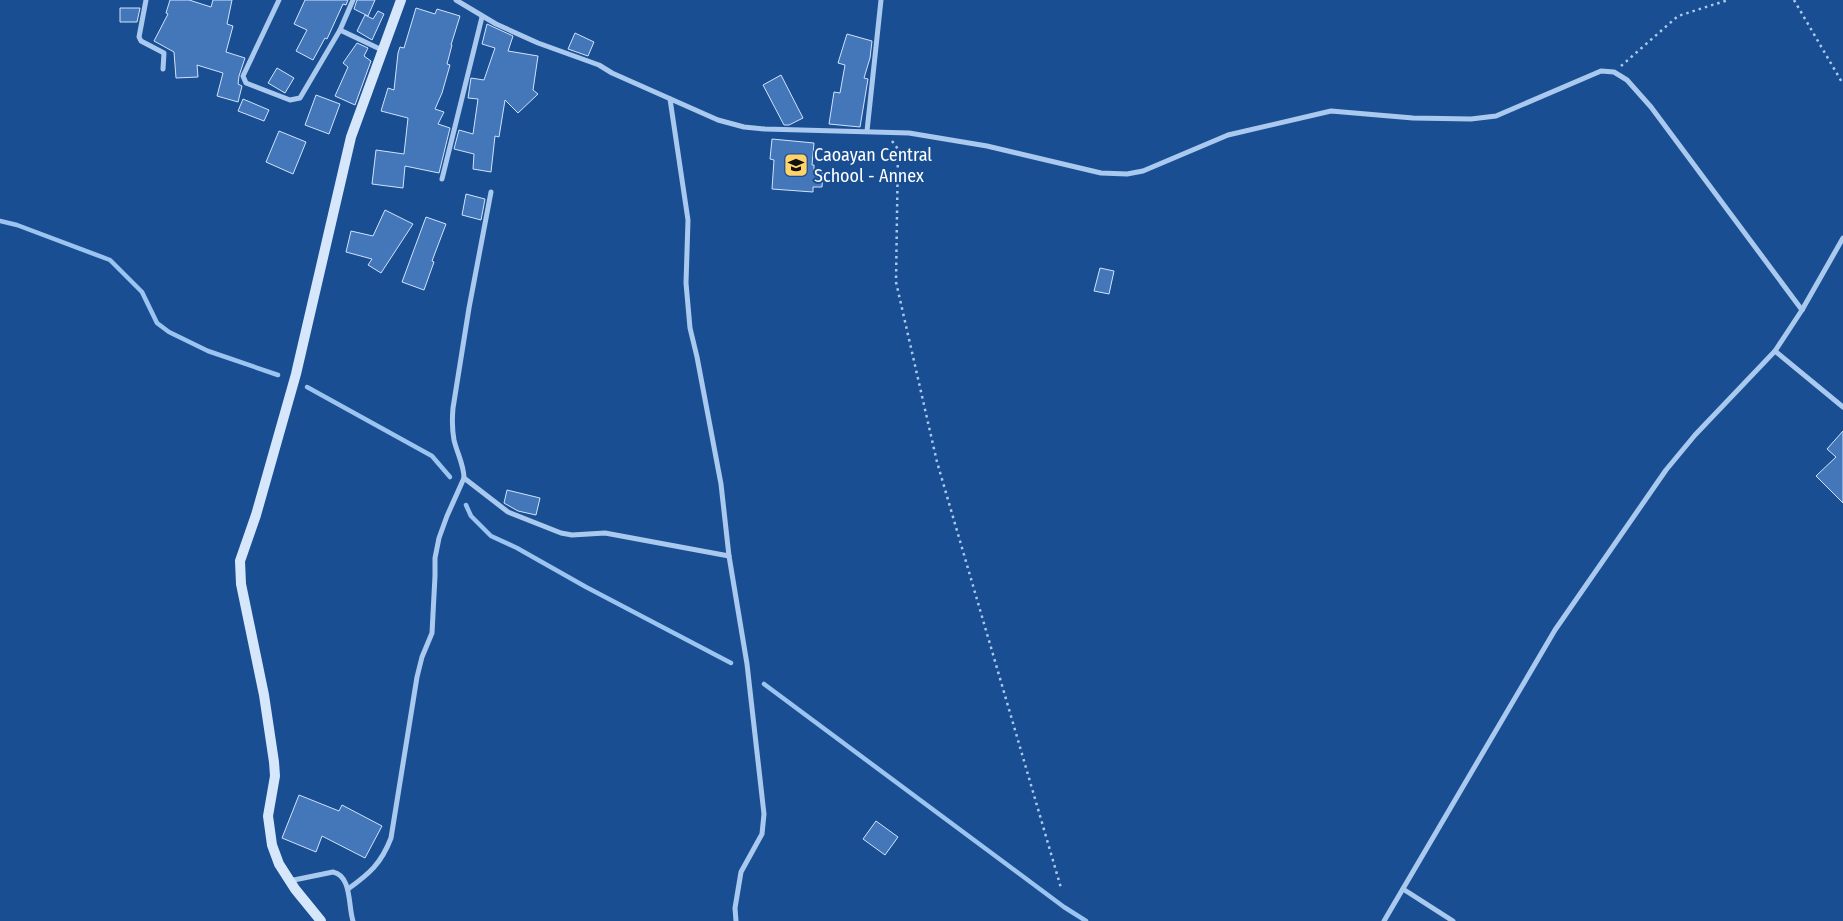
<svg xmlns="http://www.w3.org/2000/svg" width="1843" height="921" viewBox="0 0 1843 921" font-family="'Fira Sans Condensed',sans-serif">
	<style>
		.lines { fill: none; stroke-linecap: round; stroke-linejoin: round }
		.stream { stroke: #9cc4f1; stroke-width: 4.5 }
		.building { fill: #4377b9; stroke: #d0e3fb }
		.path { stroke: #a9c9ef; stroke-width: 2.5; stroke-dasharray: 2.5 4; stroke-linecap: butt }
		.street { stroke: #a9c9ef; stroke-width: 5 }
		.secondary { stroke: #d7e7fb; stroke-width: 10 }
		.labels { text-anchor: middle; stroke-width: 4; stroke-linejoin: round; paint-order: stroke }
		.poi-label { font-size: 18px; fill: #fff; stroke: #1a4e92; text-anchor: start }
	</style>
	<rect width="100%" height="100%" fill="#1a4e92"/>
	<g class="lines">
		<g class="stream">
			<polyline points="0,221 17,225 110,260 142,292 157,323 169,332 208,351 278,375"/>
			<polyline points="307,387 432,456 450,477"/>
			<polyline points="466,505 471,516 491,536 517,548 586,587 731,663"/>
			<polyline points="764,684 1064,907 1086,921"/>
		</g>
	</g>
	<g class="building">
		<polygon points="170,0 189,0 211,7 213,0 232,0 227,24 233,26 226,52 245,58 239,76 238,84 242,86 238,102 217,96 223,73 197,65 198,77 176,78 174,52 154,41 168,14 166,13"/>
		<polygon points="305,0 348,0 346,5 343,4 327,39 325,38 313,60 296,51 307,30 294,24"/>
		<polygon points="357,0 375,0 368,16 354,9"/>
		<polygon points="120,8 140,8 137,22 120,22"/>
		<polygon points="416,8 435,14 437,9 460,16 451,45 452,45 447,64 450,65 442,93 435,109 444,112 438,124 450,128 439,173 405,166 403,188 372,184 376,150 404,154 408,118 381,111 388,88 394,90 398,53 400,47 404,48"/>
		<polygon points="378,11 384,14 372,40 357,31 365,15 373,19"/>
		<polygon points="487,24 513,36 508,51 538,56 533,90 538,94 518,113 505,100 499,137 495,136 491,172 473,169 474,154 454,149 459,130 473,134 478,99 468,98 471,78 484,80 495,48 482,44"/>
		<polygon points="575,33 594,42 588,56 568,49"/>
		<polygon points="847,34 872,41 870,58 864,78 868,79 860,127 829,124 834,92 840,93 845,65 838,63"/>
		<polygon points="357,43 368,48 364,56 371,61 355,105 335,96 348,67 343,63"/>
		<polygon points="277,68 294,78 285,93 268,83"/>
		<polygon points="781,75 803,118 789,125 784,125 763,85"/>
		<polygon points="316,95 340,104 329,134 305,125"/>
		<polygon points="243,99 269,110 264,121 238,111"/>
		<polygon points="279,131 306,142 293,174 266,162"/>
		<polygon points="772,139 814,143 812,165 814,165 814,173 823,173 822,187 813,187 813,192 772,189 774,160 770,159"/>
		<polygon points="466,194 485,199 481,220 462,215"/>
		<polygon points="385,210 413,224 381,273 368,265 372,259 346,252 351,231 373,236"/>
		<polygon points="426,217 446,224 432,261 434,262 424,290 402,282"/>
		<polygon points="1100,268 1114,271 1109,294 1094,291"/>
		<polygon points="1843,431 1843,503 1816,476 1836,457 1827,449"/>
		<polygon points="507,490 540,498 536,515 518,511 504,503"/>
		<polygon points="299,795 339,811 342,805 382,826 365,858 322,836 316,852 282,838"/>
		<polygon points="876,821 898,837 885,855 863,839"/>
	</g>
	<g class="lines">
		<g class="path">
			<polyline points="1794,0 1843,84"/>
			<polyline points="1621,66 1678,16 1728,0"/>
			<polyline points="892,141 898,149 896,282 937,462 1061,888"/>
		</g>
		<g class="street">
			<polyline points="146,0 139,37 141,41 164,53 163,69"/>
			<polyline points="279,0 243,76 246,83 290,100 300,98 340,30 353,0"/>
			<polyline points="456,0 496,24 538,43 599,65 612,73 718,120 744,127 765,129 909,133 987,146 1101,173 1127,174 1143,171 1228,135 1331,111 1413,118 1471,119 1496,116 1601,71 1614,72 1627,80 1651,107 1802,310"/>
			<polyline points="340,30 382,50"/>
			<polyline points="867,131 881,0"/>
			<polyline points="442,179 482,17"/>
			<polyline points="1775,351 1843,407"/>
			<polyline points="464,478 508,512 561,533 572,535 605,533 729,556 721,484 697,357 690,328 686,283 688,220 670,99"/>
			<polyline points="729,556 747,664 764,814 762,834 741,872 735,908 736,921"/>
			<path d="M289 881 333 872C352 876 348 906 353 921"/>
			<path d="M348 889C369 874 381 864 391 838L417 677 422 657 432 633 435 576V558L439 538 447 516 464 478C464 465 457 453 454 440 452 429 452 419 453 408L469 308 491 192"/>
			<polyline points="1403,889 1453,921"/>
			<polyline points="1384,921 1555,630 1666,470 1695,435 1775,351 1802,310 1843,238"/>
		</g>
		<polyline class="secondary" points="321,921 295,889 279,864 272,845 268,816 275,776 274,762 264,695 241,584 240,561 256,515 296,374 351,137 401,0"/>
	</g>
	<defs>
		<g id="school-square" transform="scale(1.25)"><rect x="-9" y="-9" width="18" height="18" rx="4" fill="#ffd368" stroke="#1a4e92"/><path d="M0-5L7-2L0 1L-7-2ZM-4 1L0 2.5L4 1V4Q0 6-4 4Z" fill="#111"/></g>
	</defs>
	<g fill-rule="evenodd">
		<use href="#school-square" x="796" y="165"/>
	</g>
	<g class="labels">
		<g class="poi-label">
			<text x="814" y="161">Caoayan Central<tspan x="814" dy="21">School - Annex</tspan></text>
		</g>
	</g>
</svg>
